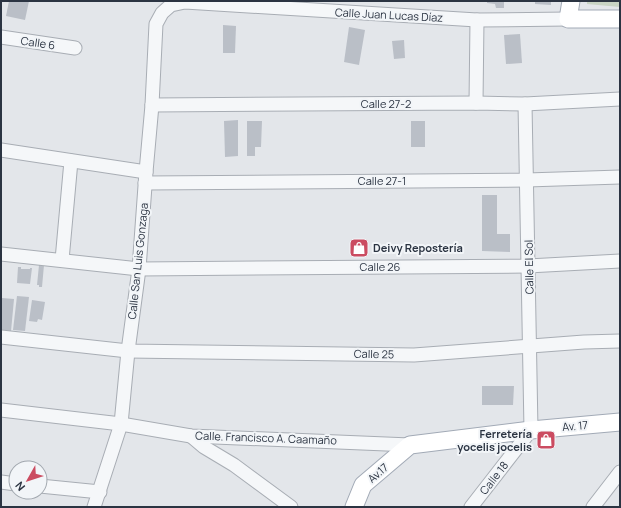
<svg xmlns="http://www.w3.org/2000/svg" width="621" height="508" viewBox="0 0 621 508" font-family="Manrope,sans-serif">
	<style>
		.green { fill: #c8d4c4 }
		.building { fill: #babfc7 }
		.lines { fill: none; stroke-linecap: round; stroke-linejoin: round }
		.minor-casing { stroke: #a8adb4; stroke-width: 15 }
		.major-casing { stroke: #a2aab6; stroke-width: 19 }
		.minor { stroke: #f5f7f9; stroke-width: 13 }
		.major { stroke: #fff; stroke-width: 17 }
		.labels { text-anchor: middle; stroke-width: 4; stroke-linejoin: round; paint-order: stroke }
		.street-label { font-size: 11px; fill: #2b3442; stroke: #f2f5f8 }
		.poi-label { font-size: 11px; font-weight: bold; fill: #2b3442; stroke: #f2f5f8; text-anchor: start }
	</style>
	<rect width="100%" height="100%" fill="#e3e6ea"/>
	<polygon class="green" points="587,1 620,1 620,7 587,4"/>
	<g class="building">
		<polygon points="9,1 29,1 25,20 6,16"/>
		<polygon points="487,1 504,1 504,8 496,8 495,4 487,3"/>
		<polygon points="535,1 551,1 551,5 535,4"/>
		<polygon points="223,25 236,26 235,53 223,53"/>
		<polygon points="349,27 365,30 359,65 344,62"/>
		<polygon points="520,34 522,63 506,64 504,35"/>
		<polygon points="404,40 405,58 394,59 392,41"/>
		<polygon points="238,120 238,156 225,157 224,121"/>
		<polygon points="247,121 262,121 261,147 255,147 255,156 247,156"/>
		<rect x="411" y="121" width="14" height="26"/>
		<polygon points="482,195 497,195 497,234 510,234 510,252 482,251"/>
		<polygon points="39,265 44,265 42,287 39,287 39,285 37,285"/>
		<polygon points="18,267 21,267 21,269 30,269 30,268 32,268 30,284 17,283"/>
		<polygon points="17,296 29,297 25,331 13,330"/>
		<polygon points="2,298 14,299 11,331 1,330"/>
		<polygon points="32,300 45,302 42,320 38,319 37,322 29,321"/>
		<polygon points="482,386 514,386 513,405 482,405"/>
	</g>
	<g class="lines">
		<g class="minor-casing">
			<g id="minor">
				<polyline points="1,37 75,48"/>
				<polyline points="476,103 477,20"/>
				<polyline points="152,105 476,103 525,104 620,99"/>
				<polyline points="1,150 146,172"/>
				<polyline points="145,183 527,180 620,177"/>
				<polyline points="1,254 139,269 528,266 620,261"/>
				<polyline points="62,260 71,161"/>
				<polyline points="1,337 128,351 414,355 584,342 620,341"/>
				<polyline points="1,410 121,424 191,436 410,445"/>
				<polyline points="191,436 204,447 234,465 291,507"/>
				<polyline points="1,482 16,484"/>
				<polyline points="40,486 100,492"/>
				<polyline points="94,507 121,424 128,351 139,269 146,172 152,105 156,24 162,13 171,5 185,2 477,20 568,19"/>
				<polyline points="471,507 531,430 525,104"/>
				<polyline points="593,507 620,472"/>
			</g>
		</g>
		<g class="major-casing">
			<g id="major">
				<polyline points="571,1 568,19 620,19"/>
				<polyline points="354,507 363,485 410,445 531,430 620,422"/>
			</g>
		</g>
		<use href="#minor" class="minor"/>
		<use href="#major" class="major"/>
	</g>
	<defs>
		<g id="shop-square" transform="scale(1)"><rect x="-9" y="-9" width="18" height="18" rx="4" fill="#cb4c61" stroke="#f2f5f8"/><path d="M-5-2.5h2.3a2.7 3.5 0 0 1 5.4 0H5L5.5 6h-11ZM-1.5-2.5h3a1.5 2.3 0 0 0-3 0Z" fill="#fff"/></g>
	</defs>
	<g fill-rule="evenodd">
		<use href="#shop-square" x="359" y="248"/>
		<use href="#shop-square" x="546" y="440"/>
	</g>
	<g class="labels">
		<g class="street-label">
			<text transform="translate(389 15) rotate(3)" y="4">Calle Juan Lucas Díaz</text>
			<text transform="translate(38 43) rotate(8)" y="4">Calle 6</text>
			<text x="386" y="108">Calle 27-2</text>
			<text x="382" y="185">Calle 27-1</text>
			<text transform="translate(138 261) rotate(-84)" y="4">Calle San Luis Gonzaga</text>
			<text x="380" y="271">Calle 26</text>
			<text transform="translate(529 267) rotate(-91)" y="4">Calle El Sol</text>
			<text transform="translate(374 354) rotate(1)" y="4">Calle 25</text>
			<text transform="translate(575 426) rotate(-5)" y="4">Av. 17</text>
			<text transform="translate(266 438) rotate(2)" y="4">Calle. Francisco A. Caamaño</text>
			<text transform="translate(378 473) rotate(-41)" y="4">Av.17</text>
			<text transform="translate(494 478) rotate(-52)" y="4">Calle 18</text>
		</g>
		<g class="poi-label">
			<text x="373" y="252">Deivy Repostería</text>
			<text x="532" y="438" text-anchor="end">Ferretería<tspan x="532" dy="13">yocelis jocelis</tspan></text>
		</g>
	</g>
	<rect width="621" height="508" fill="none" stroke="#2b3442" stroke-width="4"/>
	<g transform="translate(28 480) rotate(231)"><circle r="19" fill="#f2f5f8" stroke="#a2a8af"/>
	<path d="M0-3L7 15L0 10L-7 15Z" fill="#cb4c61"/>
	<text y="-6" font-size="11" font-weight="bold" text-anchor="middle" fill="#2b3442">N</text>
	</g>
</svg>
